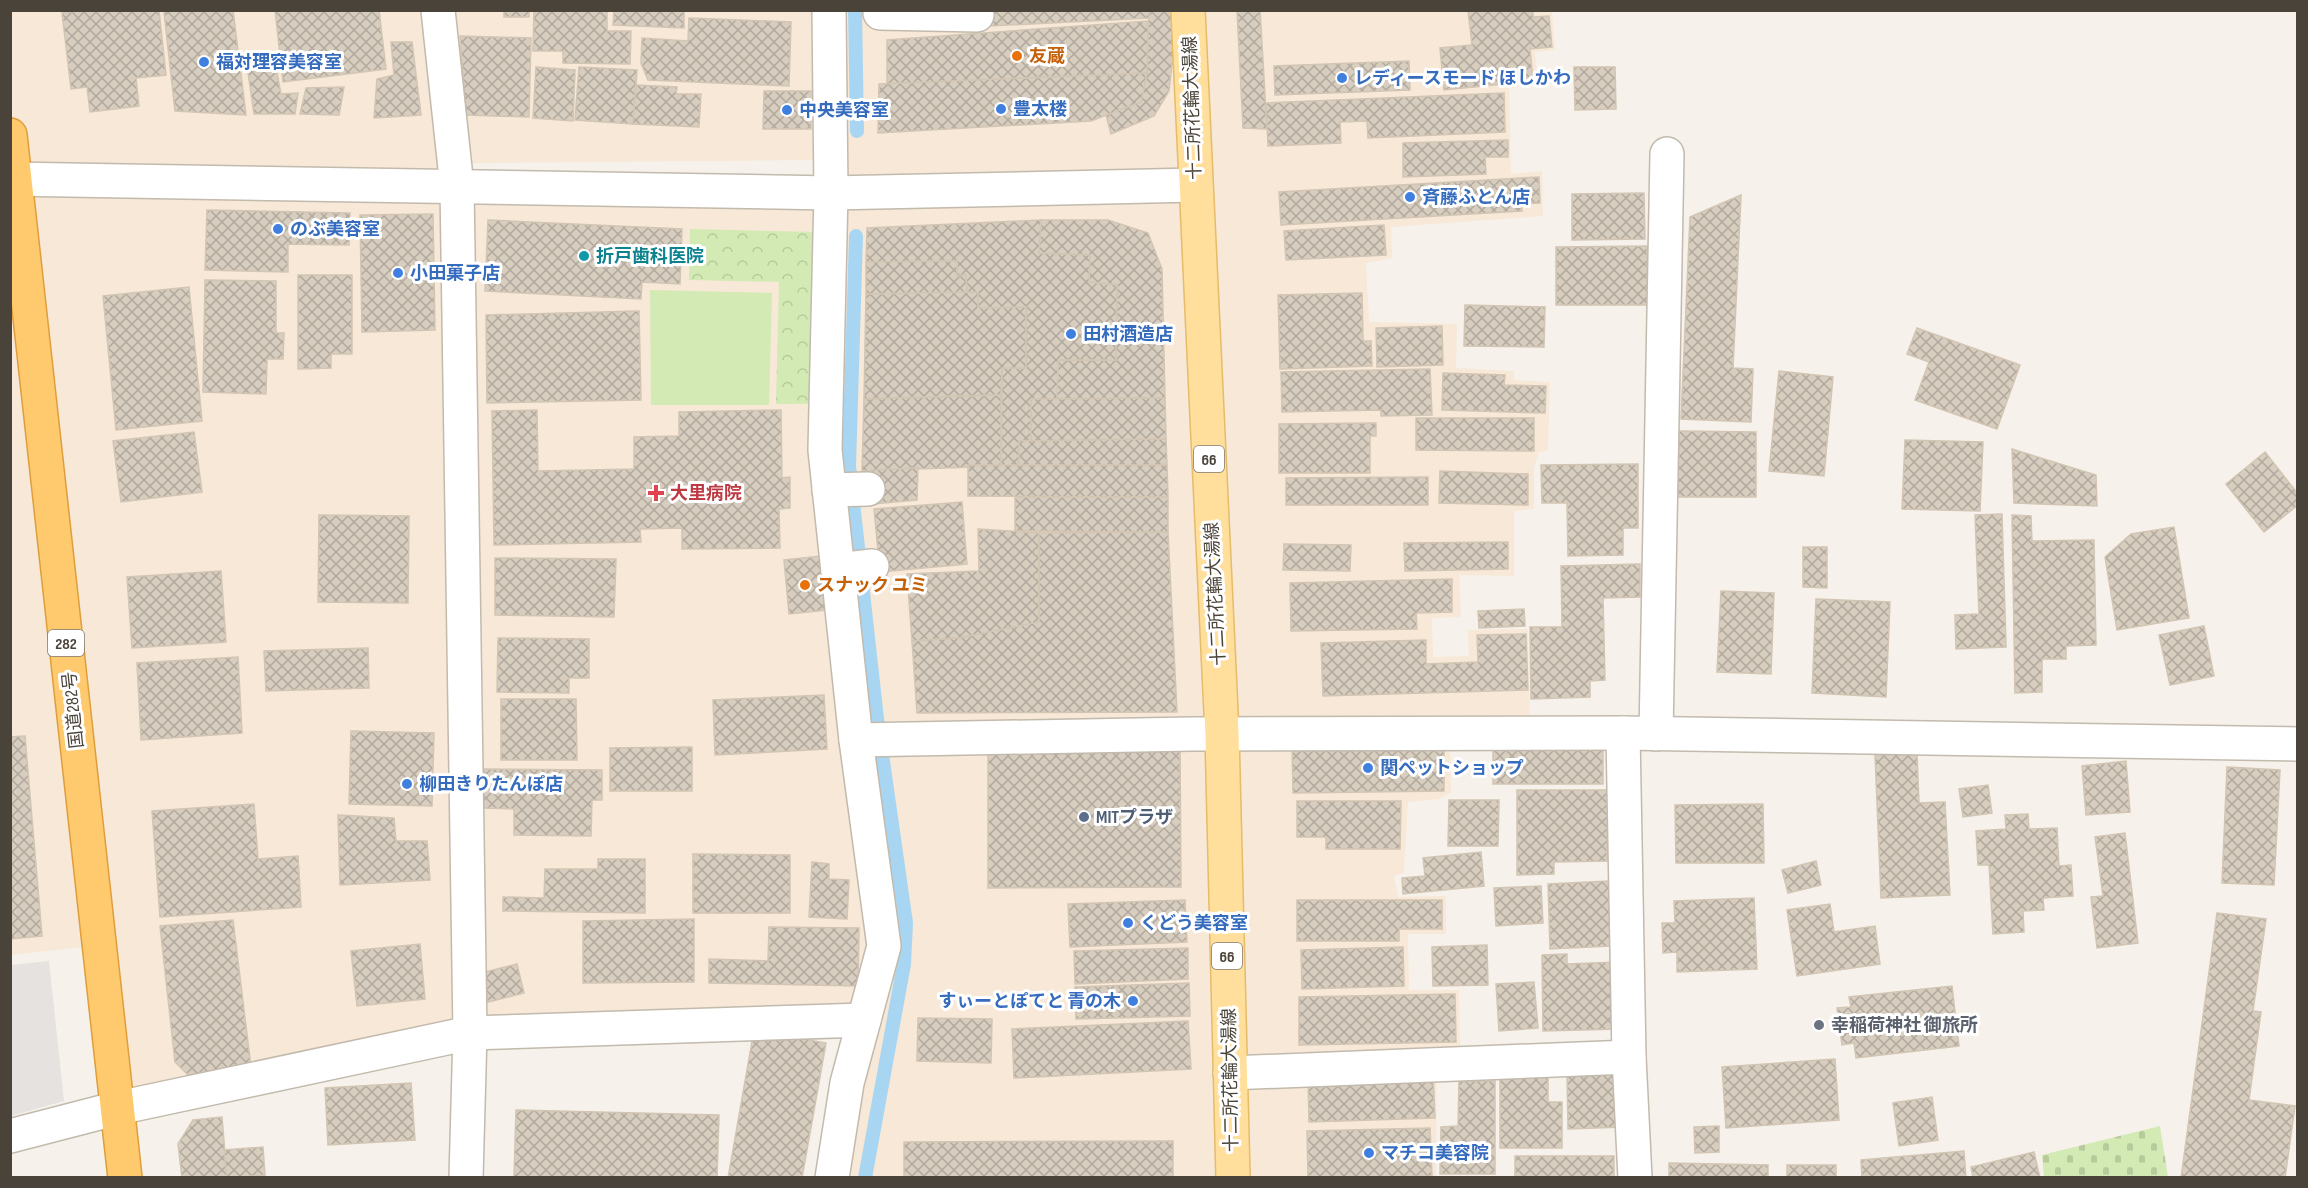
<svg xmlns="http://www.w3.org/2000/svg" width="2308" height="1188" viewBox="0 0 2308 1188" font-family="'Sofia Sans Condensed','Noto Sans JP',sans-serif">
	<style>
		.commercial { fill: #f7e8d7 }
		.green { fill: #d3eab4 }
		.cemetery { fill: url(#cemetery-stones) }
		.park { fill: url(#park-crowns) }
		.parking { fill: #e5e2df }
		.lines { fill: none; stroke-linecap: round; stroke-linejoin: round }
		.stream { stroke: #a8d6f2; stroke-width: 14 }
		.building { fill: url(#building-cross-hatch); stroke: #d3c5b3; stroke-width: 1.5 }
		.minor-casing { stroke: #c2baad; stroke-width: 36 }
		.major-casing { stroke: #e5bc6a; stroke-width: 36 }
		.highway-casing { stroke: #df9e3c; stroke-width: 36 }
		.minor { stroke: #fff; stroke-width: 33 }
		.major { stroke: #ffdf9b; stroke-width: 33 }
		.highway { stroke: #ffca6e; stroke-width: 33 }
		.food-dot { fill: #e8710a; stroke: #fff; stroke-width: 2 }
		.shop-dot { fill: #3f7fe0; stroke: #fff; stroke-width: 2 }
		.culture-dot { fill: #0f9aa8; stroke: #fff; stroke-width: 2 }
		.health-dot { fill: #e0444e; stroke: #fff; stroke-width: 2 }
		.service-dot { fill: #5c6f8a; stroke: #fff; stroke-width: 2 }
		.worship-dot { fill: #6b7280; stroke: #fff; stroke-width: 2 }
		.labels { text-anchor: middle; stroke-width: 6; stroke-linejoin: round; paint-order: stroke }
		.shield { fill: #fff; stroke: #807b74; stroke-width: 1.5 }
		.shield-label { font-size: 16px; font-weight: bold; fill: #4a4339 }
		.food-label { font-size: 18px; font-weight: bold; fill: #c56008; stroke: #fff; text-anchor: start }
		.shop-label { font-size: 18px; font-weight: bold; fill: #366cbe; stroke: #fff; text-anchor: start }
		.street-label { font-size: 18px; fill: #4a4339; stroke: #fff }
		.culture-label { font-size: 18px; font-weight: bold; fill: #0d838f; stroke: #fff; text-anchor: start }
		.health-label { font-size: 18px; font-weight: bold; fill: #be3a42; stroke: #fff; text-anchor: start }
		.service-label { font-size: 18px; font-weight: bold; fill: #4e5e75; stroke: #fff; text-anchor: start }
		.worship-label { font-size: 18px; font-weight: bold; fill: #5b616d; stroke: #fff; text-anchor: start }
	</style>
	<defs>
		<pattern id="cemetery-stones" width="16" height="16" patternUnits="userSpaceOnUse" patternTransform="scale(1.5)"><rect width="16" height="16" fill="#d3eab4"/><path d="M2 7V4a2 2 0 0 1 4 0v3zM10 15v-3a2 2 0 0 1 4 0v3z" fill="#b7ca9c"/></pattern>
		<pattern id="park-crowns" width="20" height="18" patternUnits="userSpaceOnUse" patternTransform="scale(1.5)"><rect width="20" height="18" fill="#d3eab4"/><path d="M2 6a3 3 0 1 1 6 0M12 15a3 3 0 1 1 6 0" fill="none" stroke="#b7ca9c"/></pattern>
		<pattern id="building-cross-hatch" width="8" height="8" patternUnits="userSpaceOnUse" patternTransform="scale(1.5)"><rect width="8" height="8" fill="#d8cec0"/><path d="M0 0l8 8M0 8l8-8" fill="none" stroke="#b1a99d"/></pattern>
	</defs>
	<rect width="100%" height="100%" fill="#f6f2eb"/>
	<g class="commercial">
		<polygon points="1538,10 1552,11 1555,50 1535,52 1538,84 1509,88 1511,174 1542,171 1543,216 1391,227 1392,258 1366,263 1369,322 1457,324 1456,368 1514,371 1514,380 1550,382 1548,451 1539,452 1534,468 1534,509 1514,511 1514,576 1459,575 1461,617 1432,618 1433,657 1469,656 1468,630 1528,629 1530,733 1450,734 1451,793 1439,799 1408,802 1404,873 1394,876 1398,897 1446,896 1446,934 1408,934 1409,990 1459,990 1460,1047 1437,1048 1436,1177 832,1177 864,1021 470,1033 118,1108 100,945 11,955 10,11 438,11 457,187 831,193 829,11"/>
		<polygon points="452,11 814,11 815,160 467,163"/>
	</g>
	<polygon class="green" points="650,290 772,293 769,405 651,405"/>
	<polygon class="cemetery" points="2160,1126 2168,1177 2044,1177 2042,1155"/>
	<polygon class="park" points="690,229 817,232 814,404 776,404 779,282 689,280"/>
	<polygon class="parking" points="49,961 64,1101 11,1116 11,965"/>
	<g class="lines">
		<g class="stream">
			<polyline points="855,10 857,131"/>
			<polyline points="856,236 849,466 877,719 906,923 904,964 865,1178"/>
		</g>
	</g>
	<g class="building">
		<polygon points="87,10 159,10 166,75 136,78 139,106 90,112 87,87 71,89 62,13"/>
		<polygon points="172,10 233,10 246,115 175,111 164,12"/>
		<polygon points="275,10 379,10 386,69 283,82"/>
		<rect x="504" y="10" width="25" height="7"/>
		<polygon points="534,10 607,10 607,31 631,31 630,64 563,63 563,51 533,51"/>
		<polygon points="614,10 684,10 684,28 613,25"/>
		<polygon points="989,10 1149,10 1149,18 990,26"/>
		<polygon points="1149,10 1172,10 1174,46 1169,91 1154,116 1111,134 1106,115 1141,102 1147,73"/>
		<polygon points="1237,10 1260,10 1267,129 1243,128"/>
		<polygon points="1468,10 1533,10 1533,17 1549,16 1552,47 1530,49 1533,81 1444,90 1440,48 1472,45"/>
		<polygon points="689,18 791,22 789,86 648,80 641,63 642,38 688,41"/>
		<polygon points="1148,21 1147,73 887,84 887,40"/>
		<polygon points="460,36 531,38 529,117 466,115"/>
		<polygon points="391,42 412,42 421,115 374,118 377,79 394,75"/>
		<polygon points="1409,61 1410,90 1275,95 1274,66"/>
		<polygon points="275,63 281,94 298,93 295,114 254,114 247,66"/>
		<polygon points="536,67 575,70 573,121 533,118"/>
		<polygon points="579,67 637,70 633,124 575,120"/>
		<polygon points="1574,67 1615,67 1616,109 1575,110"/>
		<polygon points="1147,73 1141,102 1091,121 878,133 879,84"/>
		<polygon points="636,85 677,87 676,94 701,94 699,127 633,124"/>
		<polygon points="344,87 339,115 300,114 306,88"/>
		<polygon points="764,91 811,91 811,129 763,129"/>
		<polygon points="1504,93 1505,132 1368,138 1367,121 1340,122 1341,143 1268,146 1266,103"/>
		<polygon points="1508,140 1508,157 1485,157 1486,174 1403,177 1403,143"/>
		<polygon points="1539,177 1540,203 1521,204 1522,211 1281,225 1279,192"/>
		<polygon points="1644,193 1645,239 1572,240 1572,194"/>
		<polygon points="1741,195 1733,368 1753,369 1751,422 1681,419 1690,217"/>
		<polygon points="207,210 350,213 349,245 288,244 288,272 205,270"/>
		<polygon points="433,214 435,330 362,332 360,215"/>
		<polygon points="488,220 682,229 680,284 642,282 641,299 485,291"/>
		<polygon points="1041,220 1108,220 1148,233 1162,269 1165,398 1057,399 1058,360 1116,360 1117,285 1089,282 1090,255 1039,253"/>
		<polygon points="1041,220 1039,253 1090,255 1089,282 1117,285 1116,360 1058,360 1057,399 1031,399 1031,441 1019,441 1019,466 1001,466 1002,368 1026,368 1026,307 978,308 978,292 967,293 966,275 957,276 957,261 866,262 867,228"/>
		<polygon points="1384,225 1386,255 1286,260 1284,231"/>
		<polygon points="1647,246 1647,305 1556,305 1556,247"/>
		<polygon points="957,261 957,276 966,275 967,293 866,294 866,262"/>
		<polygon points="298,275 352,275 352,354 331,354 331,368 298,369"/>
		<polygon points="205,280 276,281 276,333 284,333 283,359 267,359 266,394 203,392"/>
		<polygon points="189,287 202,421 116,430 103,296"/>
		<polygon points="978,292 978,308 1026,307 1026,368 1002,368 1001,395 864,399 866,294"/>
		<polygon points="1362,293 1363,341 1371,341 1372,366 1280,369 1278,295"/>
		<polygon points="1465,305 1545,307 1544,347 1464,346"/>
		<polygon points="639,311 641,400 487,403 486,315"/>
		<polygon points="1442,326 1443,365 1377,367 1376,328"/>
		<polygon points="1917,328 2020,365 1997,429 1915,400 1929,362 1907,354"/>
		<polygon points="1430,369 1432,415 1381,416 1381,410 1282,412 1281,372"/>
		<polygon points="1779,371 1833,377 1824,476 1769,471"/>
		<polygon points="1443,373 1505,375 1504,385 1546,386 1545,413 1442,410"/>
		<polygon points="1001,395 1001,466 862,471 864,399"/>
		<polygon points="1165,398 1166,439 1031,441 1031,399"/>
		<polygon points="537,410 538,471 634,469 634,437 679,436 679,412 781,410 782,478 790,477 790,508 779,509 780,548 682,549 682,528 640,529 641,542 494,545 492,411"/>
		<polygon points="1416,418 1534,418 1534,451 1416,450"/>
		<polygon points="1376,423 1376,436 1370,436 1370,473 1279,473 1279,424"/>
		<polygon points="1679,431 1756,432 1756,497 1678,497"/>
		<polygon points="194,432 202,492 121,502 113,441"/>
		<polygon points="1166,439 1167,465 1019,466 1019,441"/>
		<polygon points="1905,440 1983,442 1980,511 1902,509"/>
		<polygon points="2012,449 2096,475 2097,506 2014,503"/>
		<polygon points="2265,452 2298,494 2298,505 2264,532 2226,484"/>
		<polygon points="1638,464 1638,528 1623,528 1623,555 1568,556 1567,503 1542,503 1541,465"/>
		<polygon points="968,465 1167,465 1168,497 968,496"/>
		<polygon points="918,468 917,500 873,504 872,470"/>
		<polygon points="1440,471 1528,474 1528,505 1439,503"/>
		<polygon points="1428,477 1428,505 1286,505 1286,478"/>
		<polygon points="1015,497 1168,497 1168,532 1015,531"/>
		<polygon points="962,502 967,564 880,572 874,509"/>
		<polygon points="2002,514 2006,647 1956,649 1955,615 1979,614 1975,515"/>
		<polygon points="319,515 409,516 408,603 318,602"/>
		<polygon points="2012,515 2031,516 2032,541 2094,540 2096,645 2066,646 2066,659 2042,659 2042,692 2015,693"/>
		<polygon points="2174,527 2189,618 2117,630 2105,557 2131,534"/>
		<polygon points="978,529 1039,533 1039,622 959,638 912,641 907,574 979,571"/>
		<polygon points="1168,532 1177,712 917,713 912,641 959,638 1039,622 1039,533"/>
		<polygon points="1508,542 1508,569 1405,571 1404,543"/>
		<polygon points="1284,544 1351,545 1350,571 1283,570"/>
		<polygon points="1803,547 1827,547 1827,588 1803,587"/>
		<polygon points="821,556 827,610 789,614 784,560"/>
		<polygon points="495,558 616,559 614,617 495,615"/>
		<polygon points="1640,564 1640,597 1603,598 1605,680 1590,681 1590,697 1531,699 1530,627 1562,627 1561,566"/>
		<polygon points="221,571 226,642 132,648 127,577"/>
		<polygon points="1452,579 1452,612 1416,613 1417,629 1291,631 1290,583"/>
		<polygon points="1721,591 1774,593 1771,674 1717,672"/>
		<polygon points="1816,599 1890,602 1886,697 1812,693"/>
		<polygon points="1524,609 1525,626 1479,628 1478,611"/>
		<polygon points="2204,626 2214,676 2170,685 2159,635"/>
		<polygon points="1526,634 1528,690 1323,696 1321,643 1426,640 1426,664 1478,662 1477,635"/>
		<polygon points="498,638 589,639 589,678 569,678 569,693 497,692"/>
		<polygon points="368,648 369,688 266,691 264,651"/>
		<polygon points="238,657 242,733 141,740 137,663"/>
		<polygon points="824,695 827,749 715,755 713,700"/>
		<polygon points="501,699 576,699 577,760 501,760"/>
		<polygon points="351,731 434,733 432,806 349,804"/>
		<polygon points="25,736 42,936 10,939 10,737"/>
		<polygon points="1444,743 1444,791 1293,793 1292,745"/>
		<polygon points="1180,746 1181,887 988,888 988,747"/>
		<polygon points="692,747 692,791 610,791 610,748"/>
		<polygon points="1603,748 1603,784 1493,784 1493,749"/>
		<polygon points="1917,753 1919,803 1945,802 1950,895 1881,898 1875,755"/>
		<polygon points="2126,761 2130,812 2086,815 2082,766"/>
		<polygon points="2227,767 2280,770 2274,885 2222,883"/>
		<polygon points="484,769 602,770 602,800 592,800 591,836 514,835 514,809 483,808"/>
		<polygon points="1988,785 1992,813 1963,817 1959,789"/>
		<polygon points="1517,790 1607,790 1607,861 1554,862 1554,874 1517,875"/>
		<polygon points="1449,800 1499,800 1498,846 1448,846"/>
		<polygon points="1297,801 1401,801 1400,849 1326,849 1326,837 1297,837"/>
		<polygon points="254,804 258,859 298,856 301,907 160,917 152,811"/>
		<polygon points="1763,804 1764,863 1676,863 1675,805"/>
		<polygon points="2028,814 2029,829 2057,828 2059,866 2071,865 2073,896 2043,898 2044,910 2023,911 2024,932 1993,934 1989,865 1978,865 1976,831 2006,829 2005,815"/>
		<polygon points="338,815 394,818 396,841 427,841 430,880 340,885"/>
		<polygon points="2125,833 2138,943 2097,948 2091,897 2103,896 2095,837"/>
		<polygon points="1481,852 1484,886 1403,894 1402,878 1425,876 1423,858"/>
		<polygon points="693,854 790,855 790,913 693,913"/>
		<polygon points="598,859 645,859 645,913 503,911 503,897 544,898 545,869 598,869"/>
		<polygon points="1816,861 1821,885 1788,893 1782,870"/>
		<polygon points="812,862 829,864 829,879 849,880 847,919 809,917"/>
		<polygon points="1609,881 1611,946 1550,949 1548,884"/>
		<polygon points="1541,886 1543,923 1496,926 1494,888"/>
		<polygon points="1754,898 1757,969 1677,972 1677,952 1663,953 1662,923 1675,923 1674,901"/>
		<polygon points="1185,900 1187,942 1070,947 1068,904"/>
		<polygon points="1297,900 1442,900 1442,929 1399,929 1399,941 1297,941"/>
		<polygon points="1830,904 1834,932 1875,926 1880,964 1797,976 1787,910"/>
		<polygon points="2217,913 2266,919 2253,1011 2261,1012 2249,1100 2295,1106 2285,1178 2181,1178"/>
		<polygon points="694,919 694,982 583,983 583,921"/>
		<polygon points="233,920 251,1067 192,1079 175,1062 160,926"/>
		<polygon points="769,927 859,928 858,986 709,983 709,959 768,961"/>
		<polygon points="420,944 425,999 357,1006 351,951"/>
		<polygon points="1487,945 1488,985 1433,986 1432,947"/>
		<polygon points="1403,947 1404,986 1302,989 1301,950"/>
		<polygon points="1188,948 1188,979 1075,984 1074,951"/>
		<polygon points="1567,954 1567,964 1618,962 1620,1029 1543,1031 1542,955"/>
		<polygon points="517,964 524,993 488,1002 481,973"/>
		<polygon points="1534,982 1538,1028 1499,1031 1496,984"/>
		<polygon points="1189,983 1190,1016 1076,1019 1075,987"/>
		<polygon points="1952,986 1959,1046 1856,1058 1854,1043 1842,1045 1837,1008 1851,1007 1849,997"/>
		<polygon points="1455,994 1456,1042 1299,1045 1299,997"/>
		<polygon points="918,1018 992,1019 991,1063 917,1061"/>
		<polygon points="1188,1021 1191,1069 1014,1078 1012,1029"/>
		<polygon points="754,1030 826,1043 802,1178 728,1178"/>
		<polygon points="1835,1059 1839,1120 1726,1128 1722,1067"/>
		<polygon points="1500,1072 1548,1073 1548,1102 1562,1102 1562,1148 1500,1148"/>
		<polygon points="1623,1072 1624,1127 1568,1129 1567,1073"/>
		<polygon points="1433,1074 1435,1118 1309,1122 1308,1078"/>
		<polygon points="1459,1081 1495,1081 1495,1174 1440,1174 1441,1127 1458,1126"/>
		<polygon points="411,1083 415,1140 328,1145 325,1088"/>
		<polygon points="1932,1097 1938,1140 1899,1146 1893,1103"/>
		<polygon points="516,1110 719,1115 717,1178 514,1178"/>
		<polygon points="222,1117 227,1178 182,1178 178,1144 193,1120"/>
		<polygon points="1719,1126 1719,1152 1695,1153 1694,1127"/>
		<polygon points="1430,1128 1432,1176 1308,1178 1307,1131"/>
		<polygon points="1173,1141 1173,1178 904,1178 904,1142"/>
		<polygon points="263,1147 265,1175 227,1178 224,1150"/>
		<polygon points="1964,1151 1966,1178 1862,1178 1861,1160"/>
		<polygon points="2034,1152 2040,1178 1973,1178 1971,1167"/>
		<rect x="1515" y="1156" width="99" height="22"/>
		<polygon points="1669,1163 1768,1165 1768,1178 1669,1178"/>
		<rect x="1787" y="1165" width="49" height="13"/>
	</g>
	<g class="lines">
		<g class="minor-casing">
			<g id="minor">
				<polyline points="438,10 457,187 470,1033 466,1178"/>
				<polyline points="829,10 831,193 825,450 856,740 884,946 847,1083 832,1178"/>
				<polyline points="880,10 880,13 977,15"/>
				<polyline points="10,179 831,193 1195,185"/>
				<polyline points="829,490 868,489"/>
				<polyline points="838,570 872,566"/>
				<polyline points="1623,733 1629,1057 1635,1178"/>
				<polyline points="1656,734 1667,154"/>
				<polyline points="856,740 1192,734 1623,733 2298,744"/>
				<polyline points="1230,1073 1629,1057"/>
				<polyline points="10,1136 118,1108 470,1033 864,1020"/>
			</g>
		</g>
		<g class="major-casing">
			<polyline id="major" points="1188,10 1222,734 1233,1178"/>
		</g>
		<g class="highway-casing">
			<polyline id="highway" points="10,135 125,1178"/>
		</g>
		<use href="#minor" class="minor"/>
		<use href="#major" class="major"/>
		<use href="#highway" class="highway"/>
	</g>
	<g class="food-dot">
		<circle cx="1017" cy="56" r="6"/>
		<circle cx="805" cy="585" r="6"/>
	</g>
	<g class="shop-dot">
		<circle cx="204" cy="62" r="6"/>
		<circle cx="1342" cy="78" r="6"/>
		<circle cx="1001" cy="109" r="6"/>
		<circle cx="787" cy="110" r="6"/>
		<circle cx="1410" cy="197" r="6"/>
		<circle cx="278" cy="229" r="6"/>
		<circle cx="398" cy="273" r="6"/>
		<circle cx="1071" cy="334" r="6"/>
		<circle cx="1368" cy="768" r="6"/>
		<circle cx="407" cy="784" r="6"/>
		<circle cx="1128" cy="923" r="6"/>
		<circle cx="1133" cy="1001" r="6"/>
		<circle cx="1369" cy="1153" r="6"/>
	</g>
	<circle class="culture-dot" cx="584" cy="256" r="6"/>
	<path class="health-dot" d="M653 484h6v6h6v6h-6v6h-6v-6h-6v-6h6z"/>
	<circle class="service-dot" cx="1084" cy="817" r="6"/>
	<circle class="worship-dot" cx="1819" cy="1025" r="6"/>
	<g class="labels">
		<g class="shield">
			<rect x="1194" y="446" width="30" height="26" rx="4.5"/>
			<rect x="48" y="630" width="36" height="26" rx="4.5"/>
			<rect x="1212" y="943" width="30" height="26" rx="4.5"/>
		</g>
		<g class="shield-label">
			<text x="1209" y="465">66</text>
			<text x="66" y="649">282</text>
			<text x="1227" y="962">66</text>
		</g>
		<g class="food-label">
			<text x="1029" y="62">友蔵</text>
			<text x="817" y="591">スナック ユミ</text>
		</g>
		<g class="shop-label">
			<text x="216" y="68">福対理容美容室</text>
			<text x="1354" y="84">レディースモード ほしかわ</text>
			<text x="1013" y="115">豊太楼</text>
			<text x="799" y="116">中央美容室</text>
			<text x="1422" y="203">斉藤ふとん店</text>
			<text x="290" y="235">のぶ美容室</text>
			<text x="410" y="279">小田菓子店</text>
			<text x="1083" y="340">田村酒造店</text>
			<text x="1380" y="774">関ペットショップ</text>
			<text x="419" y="790">柳田きりたんぽ店</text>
			<text x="1140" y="929">くどう美容室</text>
			<text x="1121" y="1007" text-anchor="end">すぃーとぽてと 青の木</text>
			<text x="1381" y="1159">マチコ美容院</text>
		</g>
		<g class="street-label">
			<text transform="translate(1192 108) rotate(-92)" y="6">十二所花輪大湯線</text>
			<text transform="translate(1215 594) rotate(-93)" y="6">十二所花輪大湯線</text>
			<text transform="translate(73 710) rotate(-96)" y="6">国道282号</text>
			<text transform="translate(1230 1080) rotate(-91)" y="6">十二所花輪大湯線</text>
		</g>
		<g class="culture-label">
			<text x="596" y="262">折戸歯科医院</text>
		</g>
		<g class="health-label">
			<text x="670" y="499">大里病院</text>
		</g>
		<g class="service-label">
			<text x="1096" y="823">MITプラザ</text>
		</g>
		<g class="worship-label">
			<text x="1831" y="1031">幸稲荷神社 御旅所</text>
		</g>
	</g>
	<rect width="2308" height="1188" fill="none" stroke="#4a4339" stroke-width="24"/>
</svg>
